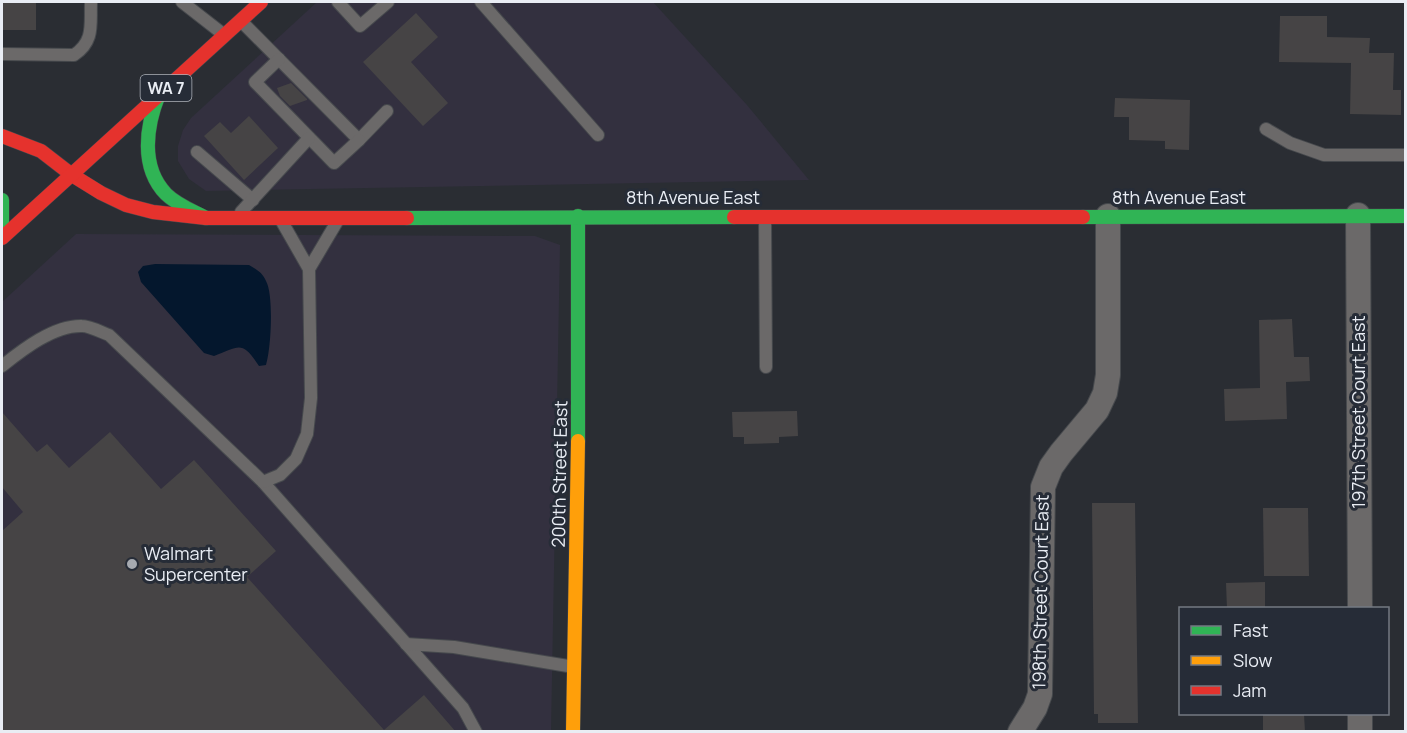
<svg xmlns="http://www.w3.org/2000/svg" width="1407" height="733" viewBox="0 0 1407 733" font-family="Manrope,sans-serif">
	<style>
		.commercial { fill: #33303f }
		.water { fill: #04172d }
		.building { fill: #464445 }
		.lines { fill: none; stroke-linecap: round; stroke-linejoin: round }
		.lane-casing { stroke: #46494d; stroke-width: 14 }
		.street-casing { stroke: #46494d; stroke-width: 26 }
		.fast-casing { stroke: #46494d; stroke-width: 15 }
		.slow-casing { stroke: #46494d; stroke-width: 15 }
		.jam-casing { stroke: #46494d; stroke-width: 15 }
		.lane { stroke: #6b6969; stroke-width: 12 }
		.street { stroke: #6b6969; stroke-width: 24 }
		.fast { stroke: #30b455; stroke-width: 14 }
		.slow { stroke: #ff9f0a; stroke-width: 14 }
		.jam { stroke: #e5322d; stroke-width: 14 }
		.poi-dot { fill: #a6aab0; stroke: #262c37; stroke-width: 2 }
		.labels { text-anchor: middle; stroke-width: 6; stroke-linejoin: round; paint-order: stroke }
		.shield { fill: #262c37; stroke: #aeb3bb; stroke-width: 1.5 }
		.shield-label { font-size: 16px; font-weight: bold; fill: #e9edf4 }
		.street-label { font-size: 18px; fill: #e9edf4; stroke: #262c37 }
		.poi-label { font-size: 18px; fill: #e9edf4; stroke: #262c37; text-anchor: start }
	</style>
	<rect width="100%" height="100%" fill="#2a2d33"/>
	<g class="commercial">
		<polygon points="317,2 653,2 747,105 809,180 206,191 189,179 178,161 178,146 183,130 191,118"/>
		<polygon points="76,234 535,236 560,245 551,731 2,732 2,302"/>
	</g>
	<path class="water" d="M155 264 249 265C257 270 262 272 266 281 274 295 271 350 266 365L259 366C242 340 240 346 214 356L204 353 141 282 138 272 143 266Z"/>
	<g class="building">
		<rect x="2" y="2" width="34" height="28"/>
		<polygon points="416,13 438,37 411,62 448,103 423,126 363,62"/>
		<polygon points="1280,16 1327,16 1327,37 1370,38 1369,53 1394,53 1393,90 1401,90 1401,115 1350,114 1351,63 1279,62"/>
		<polygon points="291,83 307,99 307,100 290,106 280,96 277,88"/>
		<polygon points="1115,98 1190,100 1189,150 1165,149 1165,141 1129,140 1129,117 1114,117"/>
		<polygon points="249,116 278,148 244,180 204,136 220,122 231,133"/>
		<polygon points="1292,319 1294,357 1309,357 1310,381 1286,382 1287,419 1225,421 1224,389 1260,388 1259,320"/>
		<polygon points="797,411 798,436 779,437 779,443 744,444 744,437 733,437 732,412"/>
		<polygon points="2,412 37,452 47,444 69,468 110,432 161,489 194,460 276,551 247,577 384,730 424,695 456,732 2,732 2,531 23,512 2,487"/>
		<polygon points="1092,503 1135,503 1138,723 1098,723 1098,714 1094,714"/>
		<polygon points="1263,508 1308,508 1309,576 1264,576"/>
		<polygon points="1265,582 1265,609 1227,609 1226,583"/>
		<polygon points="1263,714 1304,714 1305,732 1263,732"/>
	</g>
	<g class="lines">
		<g class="lane-casing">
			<g id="lane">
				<polyline points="182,2 223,34"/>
				<polyline points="338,2 360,26 388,2"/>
				<polyline points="481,2 598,135"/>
				<polyline points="242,22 359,140 387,111"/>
				<path d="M2 54 74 55C95 41 90 24 91 2"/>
				<polyline points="279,59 255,82 334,163 359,140"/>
				<polyline points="1266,129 1290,143 1324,155 1406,155"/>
				<polyline points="197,152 253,200"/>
				<polyline points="241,212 309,138"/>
				<polyline points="765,217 766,367"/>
				<polyline points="309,269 338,220"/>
				<path d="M2 366C22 350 54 325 82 326 90 326 101 332 109 335L263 482 463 708 476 732"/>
				<polyline points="263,482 280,475 296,459 307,434 311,398 309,269 281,220"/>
				<polyline points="406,644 454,647 574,667"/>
			</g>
		</g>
		<g class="street-casing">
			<g id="street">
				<polyline points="1358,215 1360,608"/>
				<polyline points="1360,714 1360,732"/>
				<polyline points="1020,732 1035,708 1040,694 1043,487 1051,467 1061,453 1097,410 1105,393 1108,375 1108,216"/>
			</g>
		</g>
		<g class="fast-casing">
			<g id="fast">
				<path d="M159 94C146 126 140 167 166 194 177 205 193 211 206 218"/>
				<polyline points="2,200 2,222"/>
				<polyline points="578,216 578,441"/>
				<polyline points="1083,217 1406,216"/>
				<polyline points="407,218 734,217"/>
			</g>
		</g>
		<g class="slow-casing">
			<polyline id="slow" points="573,732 578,441"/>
		</g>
		<g class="jam-casing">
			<g id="jam">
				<polyline points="2,136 41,151 72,175 101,193 126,205 153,212 206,218 407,218"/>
				<polyline points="734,217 1083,217"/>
				<polyline points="2,238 261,2"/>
			</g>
		</g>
		<use href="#lane" class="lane"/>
		<use href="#street" class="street"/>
		<use href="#fast" class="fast"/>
		<use href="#slow" class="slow"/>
		<use href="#jam" class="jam"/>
	</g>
	<circle class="poi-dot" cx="132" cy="564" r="6"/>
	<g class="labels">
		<rect class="shield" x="140.5" y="75" width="51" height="26" rx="4.5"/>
		<g class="shield-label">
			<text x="166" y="94">WA 7</text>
		</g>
		<g class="street-label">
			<text x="693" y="204">8th Avenue East</text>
			<text x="1179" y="204">8th Avenue East</text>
			<text transform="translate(1359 412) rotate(-90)" y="6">197th Street Court East</text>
			<text transform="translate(560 474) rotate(-89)" y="6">200th Street East</text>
			<text transform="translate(1041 592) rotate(-89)" y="6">198th Street Court East</text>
		</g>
		<g class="poi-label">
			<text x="144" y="560">Walmart<tspan x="144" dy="21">Supercenter</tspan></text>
		</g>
	</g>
	<rect width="1407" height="733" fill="none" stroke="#e9edf4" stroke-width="6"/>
	<rect x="1179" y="607" width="210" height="108" fill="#262c37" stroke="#747983" stroke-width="1.5"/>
	<rect x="1191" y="626" width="30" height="9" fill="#30b455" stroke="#747983" stroke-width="1.5"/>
	<text x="1233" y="637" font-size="18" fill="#e9edf4">Fast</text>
	<rect x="1191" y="656" width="30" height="9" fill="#ff9f0a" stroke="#747983" stroke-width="1.5"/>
	<text x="1233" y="667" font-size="18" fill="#e9edf4">Slow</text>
	<rect x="1191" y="686" width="30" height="9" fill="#e5322d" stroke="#747983" stroke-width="1.5"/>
	<text x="1233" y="697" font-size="18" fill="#e9edf4">Jam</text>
</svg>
